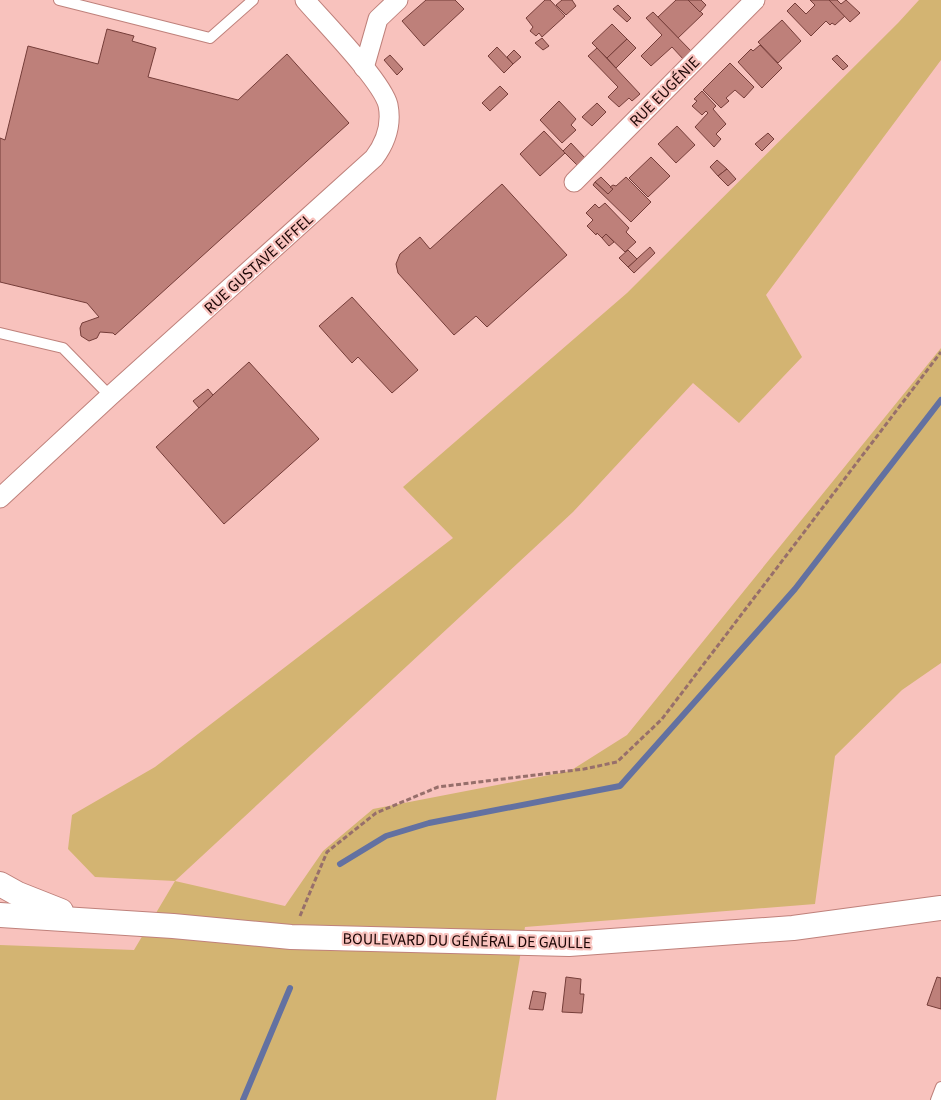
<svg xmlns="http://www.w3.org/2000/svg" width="941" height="1100" viewBox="0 0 941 1100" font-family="'Source Sans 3',sans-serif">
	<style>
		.green { fill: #d3b472 }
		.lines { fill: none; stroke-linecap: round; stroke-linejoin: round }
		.stream { stroke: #6371a1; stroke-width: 6 }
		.building { fill: #be807a; stroke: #753d39 }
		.service-casing { stroke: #bf817b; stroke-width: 12 }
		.minor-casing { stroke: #bf817b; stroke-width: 21 }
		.tertiary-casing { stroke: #bf817b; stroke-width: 26 }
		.path { stroke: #976f6b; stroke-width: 3; stroke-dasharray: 5 2.5; stroke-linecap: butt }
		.service { stroke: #fff; stroke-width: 10 }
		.minor { stroke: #fff; stroke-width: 19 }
		.tertiary { stroke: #fff; stroke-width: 24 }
		.labels { text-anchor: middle; stroke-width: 4.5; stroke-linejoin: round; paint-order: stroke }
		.street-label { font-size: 16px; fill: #1c0605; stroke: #f8c2bd }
	</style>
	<rect width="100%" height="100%" fill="#f8c2bd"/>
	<polygon class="green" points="919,0 941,0 941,60 766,295 802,357 739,423 693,383 573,512 175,881 285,906 323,851 373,809 570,771 627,735 941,348 941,663 902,690 835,756 815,904 525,927 496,1100 0,1100 0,945 134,950 175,881 95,877 68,849 72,815 155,767 453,538 403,487 627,293 898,23"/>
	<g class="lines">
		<g class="stream">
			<polyline points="340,864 386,836 429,823 620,786 795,589 941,400"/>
			<polyline points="243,1100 290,988"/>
		</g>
	</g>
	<g class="building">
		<polygon points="426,0 455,0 464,9 424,46 402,21"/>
		<polygon points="545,0 550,0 565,16 542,37 539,33 536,36 530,31 533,27 526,18"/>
		<polygon points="562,0 572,0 576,6 566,15 556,5"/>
		<polygon points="676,0 688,0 703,14 678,38 658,17"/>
		<polygon points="688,0 701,0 706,5 700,12"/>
		<polygon points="810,0 829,0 845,16 835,25 832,23 830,25 826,21 811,36 787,11 795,3 806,14 815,5"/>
		<polygon points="829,0 837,0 841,4 846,0 860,13 850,22"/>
		<polygon points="618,5 631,18 627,22 613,9"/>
		<polygon points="653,12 692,52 684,60 672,47 651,66 641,56 662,35 646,18"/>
		<polygon points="782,20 801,41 778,63 758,42"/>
		<polygon points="612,24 627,39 607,58 592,43"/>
		<polygon points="107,29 134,36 132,41 156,48 148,77 238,100 287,54 349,123 115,335 113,333 100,332 97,338 89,341 81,336 80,328 82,323 99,317 87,303 0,282 0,138 5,140 28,46 98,64"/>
		<polygon points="542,38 549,46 543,50 535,43"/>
		<polygon points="627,39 636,48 616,68 607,58"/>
		<polygon points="760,45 782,68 762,88 738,62 751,49 753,51"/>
		<polygon points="497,47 513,64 504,73 488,56"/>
		<polygon points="597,48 640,94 632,101 629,98 619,107 608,97 618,87 588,56"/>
		<polygon points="514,50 521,57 513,64 507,57"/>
		<polygon points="390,55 403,69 397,75 384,60"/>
		<polygon points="837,55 848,66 843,70 832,59"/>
		<polygon points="730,63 754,87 744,98 735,90 726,98 729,101 721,108 703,90"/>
		<polygon points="500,86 508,94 490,111 482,103"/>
		<polygon points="702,91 716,106 713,109 726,124 716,134 721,139 714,147 695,127 708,113 706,111 702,115 692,106 697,101 694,99"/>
		<polygon points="559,101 576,119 571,125 576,130 562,143 540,120"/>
		<polygon points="597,103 606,112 592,126 582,117"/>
		<polygon points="677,126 695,145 676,163 658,144"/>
		<polygon points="544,131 565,153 540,176 520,154"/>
		<polygon points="768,133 774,139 762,151 755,144"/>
		<polygon points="571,143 585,158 577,165 563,151"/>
		<polygon points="651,157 670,176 648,197 629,178"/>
		<polygon points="717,160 727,169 718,176 710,167"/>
		<polygon points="727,169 736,179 728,186 718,176"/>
		<polygon points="601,177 613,189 608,194 595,182"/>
		<polygon points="626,177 651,202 631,222 593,185 595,182 608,194 613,189 610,187 613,185 616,186"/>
		<polygon points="502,184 567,255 487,327 476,316 454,335 398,273 396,264 400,254 420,237 430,249"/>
		<polygon points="605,203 629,228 626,232 636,242 625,252 606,234 602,238 597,233 596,235 587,226 593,220 586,213 595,204 599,208"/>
		<polygon points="606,234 614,242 609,246 602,238"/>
		<polygon points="650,247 655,253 634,273 628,267"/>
		<polygon points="628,250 637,259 628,267 619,258"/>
		<polygon points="352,297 418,370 392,393 358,357 352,363 319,326"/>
		<polygon points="249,362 319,439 224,524 156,447"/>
		<polygon points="208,389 213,395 199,408 193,401"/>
		<polygon points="566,977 581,979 580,994 584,994 582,1013 562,1012"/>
		<polygon points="937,977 941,978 941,1009 927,1005"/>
		<polygon points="533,991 546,993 543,1010 529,1009"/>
	</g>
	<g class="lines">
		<g class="service-casing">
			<g id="service">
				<polyline points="59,0 210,38 253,0"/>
				<polyline points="0,333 63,348 110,396"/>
				<polyline points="936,1100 941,1087"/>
			</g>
		</g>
		<g class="minor-casing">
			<g id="minor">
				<polyline points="364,68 378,19 398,0"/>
				<polyline points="574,182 755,0"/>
				<path d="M0 498 110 396 374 158C386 142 392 125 388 105 382 81 323 21 305 0"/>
			</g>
		</g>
		<g class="tertiary-casing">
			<g id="tertiary">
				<polyline points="0,884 18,894 61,911"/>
				<polyline points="0,915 173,926 291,937 569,944 793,928 941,908"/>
			</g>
		</g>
		<polyline class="path" points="300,916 327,852 376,813 438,787 584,769 617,762 662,719 941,352"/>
		<use href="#service" class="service"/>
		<use href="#minor" class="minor"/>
		<use href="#tertiary" class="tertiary"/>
	</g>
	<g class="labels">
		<g class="street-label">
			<text transform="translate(664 91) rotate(-45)" y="6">RUE EUGÉNIE</text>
			<text transform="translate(258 263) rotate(-42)" y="6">RUE GUSTAVE EIFFEL</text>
			<text transform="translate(467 940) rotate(1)" y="6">BOULEVARD DU GÉNÉRAL DE GAULLE</text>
		</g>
	</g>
</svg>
